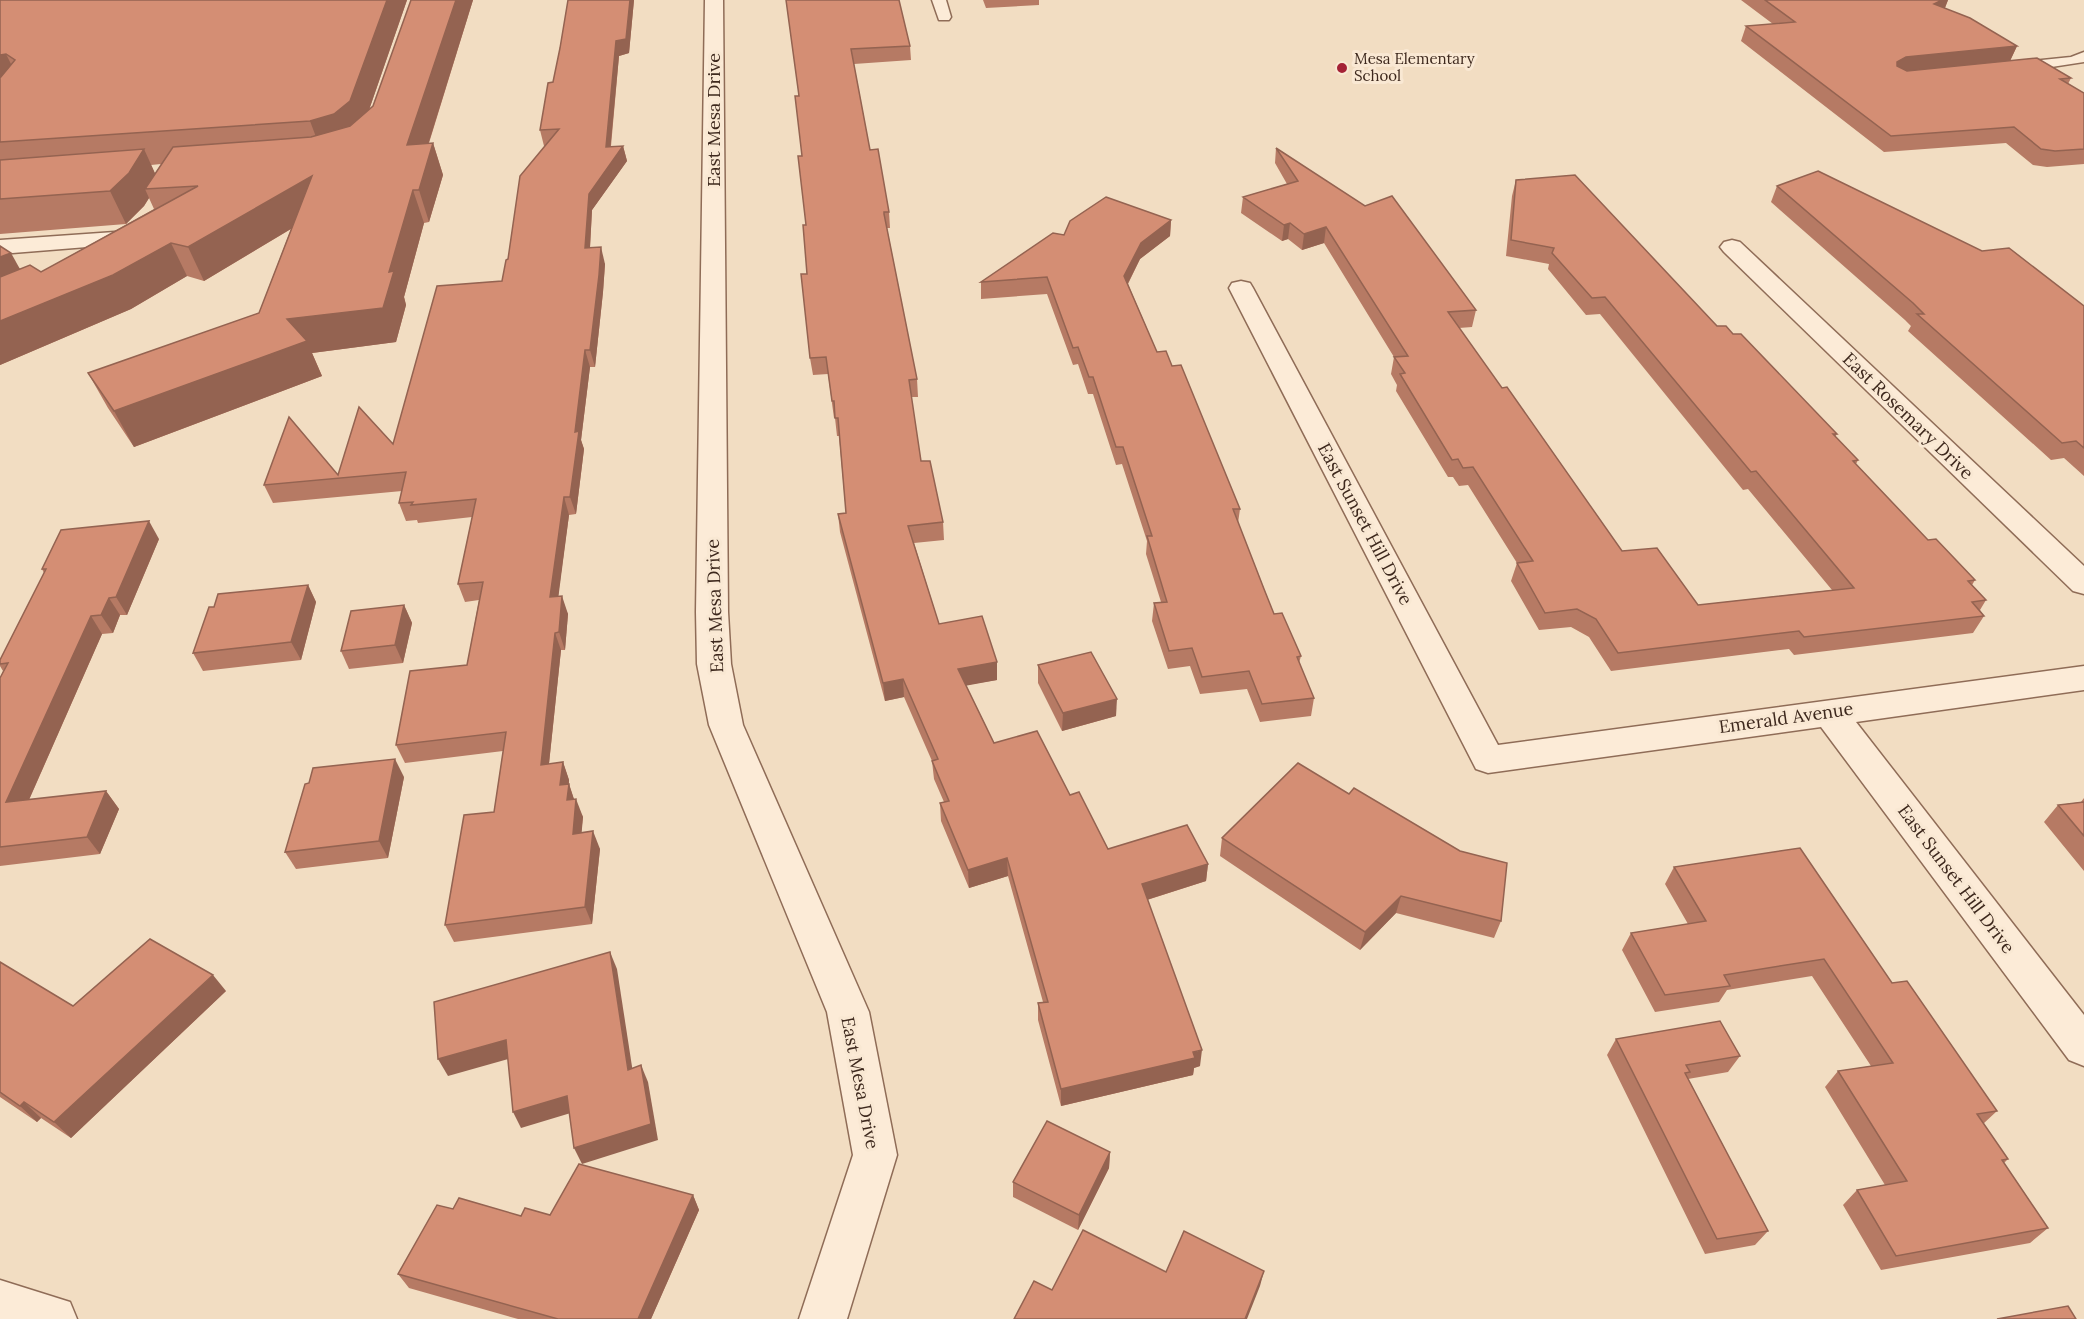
<svg xmlns="http://www.w3.org/2000/svg" width="2084" height="1319" viewBox="0 0 2084 1319" font-family="Lora,serif">
	<style>
		.lines { fill: none; stroke-linecap: round; stroke-linejoin: round }
		.lane-casing { stroke: #8f6c57; stroke-width: 3 }
		.street-casing { stroke: #8f6c57; stroke-width: 3 }
		.lane { fill: #fcebd7; fill-rule: evenodd }
		.street { fill: #fcebd7; fill-rule: evenodd }
		.wall { fill: #b67a64; fill-rule: evenodd }
		.shaded-wall { fill: #946351 }
		.building { fill: #d48e74; stroke: #946351; stroke-width: 1.5 }
		.poi-dot { fill: #a42135; stroke: #f9e8d3; stroke-width: 2 }
		.labels { text-anchor: middle; stroke-width: 6; stroke-linejoin: round; paint-order: stroke }
		.far-poi-label { font-size: 15px; fill: #3d281d; stroke: #f9e8d3; text-anchor: start }
		.street-label { font-size: 18px; fill: #3d281d; stroke: #f9e8d3 }
	</style>
	<rect width="100%" height="100%" fill="#f2ddc2"/>
	<g class="lines">
		<g class="lane-casing">
			<g id="lane">
				<polygon points="932,0 946,0 951,17 949,20 939,20"/>
				<polygon points="2084,52 2084,62 2012,73 2004,68 2012,63 2071,57"/>
			</g>
		</g>
		<g class="street-casing">
			<g id="street">
				<polygon points="705,0 723,0 728,612 731,664 743,725 869,1012 897,1155 847,1319 799,1319 853,1155 827,1012 709,725 697,664 696,612"/>
				<polygon points="129,231 137,233 141,238 137,243 0,254 0,240"/>
				<polygon points="1732,240 1740,242 2084,566 2084,594 2073,591 1724,252 1720,247 1724,242"/>
				<polygon points="1241,281 1250,283 1253,288 1498,745 2084,666 2084,690 1856,722 2084,1015 2084,1066 2069,1060 1821,727 1488,773 1476,769 1229,288 1232,283"/>
				<polygon points="0,1280 70,1302 77,1319 0,1319"/>
			</g>
		</g>
		<use href="#lane" class="lane"/>
		<use href="#street" class="street"/>
	</g>
	<g class="wall">
		<path d="M0 0H407L369 110 373 106 411 0H473L429 143H433L443 175 429 222 424 223 404 297 406 305 396 342 312 353 322 376 134 447 108 408 88 373 259 313 291 229 204 281 187 276 131 309 0 365V246L20 269 41 272 154 209 149 198 144 206 126 224 0 234ZM161 164 155 174 151 165Z"/>
		<polygon points="568,0 634,0 629,53 619,56 611,146 623,146 627,161 592,210 590,248 605,264 603,292 595,367 590,367 581,440 584,449 576,514 569,515 558,596 568,614 565,650 561,650 549,764 563,762 569,780 569,784 574,800 583,817 581,833 600,849 592,924 454,942 445,925 494,812 503,751 405,763 396,745 467,665 479,600 465,602 458,584 472,517 418,523 417,520 406,521 399,503 402,491 273,503 264,485 338,475 393,444 502,281 545,146 544,146 540,130 553,82 560,48"/>
		<polygon points="786,0 910,46 911,60 854,64 870,150 889,212 890,228 887,228 917,379 918,397 911,397 921,461 943,522 944,540 914,543 939,624 997,662 997,680 966,685 994,743 1070,795 1108,849 1208,864 1206,881 1147,900 1200,1066 1194,1068 1193,1075 1061,1106 1038,1020 1038,1003 1043,1002 1008,876 969,888 941,821 940,803 944,802 934,779 932,761 904,697 885,701 840,532 838,514 846,513 839,436 837,436 835,418 834,418 828,374 813,375 810,358 807,274 806,225 799,96"/>
		<polygon points="983,0 1039,0 1039,5 986,8"/>
		<polygon points="1741,0 1948,0 1945,8 2017,46 2010,61 2071,78 2068,84 2084,93 2084,164 2047,167 2033,165 2006,143 1884,152 1741,41 1746,26 1773,24"/>
		<polygon points="1276,148 1476,310 1472,327 1459,328 1502,388 1622,551 1698,605 1832,590 1748,489 1743,490 1600,314 1586,315 1548,269 1549,264 1506,256 1512,196 1516,180 1717,326 1733,334 1837,434 1835,437 1858,460 1856,464 1928,540 1975,580 1972,585 1986,600 1980,610 1984,616 1973,633 1794,655 1789,649 1611,671 1589,637 1571,627 1539,630 1511,581 1517,563 1468,485 1459,486 1453,477 1448,477 1396,391 1397,385 1391,374 1394,357 1324,243 1302,250 1288,239 1282,241 1241,213 1243,197 1287,184 1275,163"/>
		<polygon points="1777,186 2084,306 2084,476 2064,458 2051,460 1908,331 1911,326 1905,320 1771,202"/>
		<polygon points="1171,220 1170,236 1140,259 1128,284 1157,352 1172,366 1240,509 1238,523 1274,614 1301,656 1299,663 1314,698 1311,716 1260,722 1247,689 1200,694 1190,666 1168,669 1152,621 1154,603 1161,602 1146,554 1147,541 1122,464 1116,465 1093,394 1088,394 1078,364 1073,365 1047,294 981,299 981,282 1064,235"/>
		<polygon points="159,539 127,615 120,615 113,633 102,634 29,800 106,791 119,809 100,854 0,866 0,678 3,671 0,666 0,660 44,573 42,569"/>
		<polygon points="308,585 316,602 301,660 203,671 193,653"/>
		<polygon points="404,605 412,623 403,663 349,669 341,651"/>
		<polygon points="1038,665 1116,716 1062,731 1038,683"/>
		<polygon points="404,777 388,858 296,869 285,852"/>
		<polygon points="2084,798 2084,871 2044,822 2058,805 2081,802"/>
		<polygon points="1222,838 1501,921 1494,938 1396,913 1360,950 1220,856"/>
		<polygon points="1674,867 1892,983 1997,1111 1983,1124 2008,1159 2004,1163 2048,1228 2030,1243 1881,1270 1843,1205 1857,1190 1885,1185 1825,1087 1838,1071 1871,1066 1812,976 1727,990 1719,1002 1655,1012 1622,950 1631,933 1688,924 1665,884"/>
		<polygon points="0,962 73,1006 226,991 71,1138 41,1118 37,1122 0,1097"/>
		<polygon points="1616,1039 1740,1056 1728,1072 1688,1079 1768,1231 1755,1245 1705,1254 1607,1055"/>
		<polygon points="1110,1152 1109,1168 1078,1230 1013,1197 1013,1182"/>
		<polygon points="693,1195 699,1210 651,1319 518,1319 409,1288 398,1274 453,1209 521,1216 550,1215"/>
	</g>
	<g class="shaded-wall">
		<polygon points="387,0 407,0 361,133 322,153 310,121"/>
		<polygon points="456,0 473,0 418,177 407,145"/>
		<polygon points="630,0 634,0 629,53 619,56 609,162 606,147 616,41"/>
		<polygon points="1942,0 1948,0 1944,10 1934,4"/>
		<polygon points="2017,46 2010,61 1891,77 1897,62 1906,57"/>
		<polygon points="6,54 21,84 0,104 0,55"/>
		<polygon points="433,143 443,175 429,222 419,190"/>
		<polygon points="623,146 627,161 592,210 589,265 585,248 589,194"/>
		<polygon points="144,149 159,182 145,189 149,198 144,206 126,224 110,191"/>
		<polygon points="312,176 324,209 204,281 188,247"/>
		<polygon points="413,190 424,223 404,297 406,305 396,342 312,353 322,376 134,447 114,411 287,319 389,272"/>
		<polygon points="1171,220 1170,236 1140,259 1123,293 1124,276 1141,243"/>
		<polygon points="1290,223 1288,239 1282,241 1284,225"/>
		<polygon points="1326,227 1324,243 1302,250 1304,234"/>
		<polygon points="171,243 187,276 131,309 0,365 0,321"/>
		<polygon points="601,247 605,264 603,292 595,367 590,350"/>
		<polygon points="11,253 30,287 0,300 0,257"/>
		<polygon points="585,350 590,367 581,440 584,449 576,514 570,497 575,432"/>
		<polygon points="564,497 569,515 556,615 550,597"/>
		<polygon points="149,521 159,539 127,615 116,597"/>
		<polygon points="308,585 316,602 301,660 291,642"/>
		<polygon points="562,596 568,614 565,650 559,632"/>
		<polygon points="109,598 120,615 113,633 101,615"/>
		<polygon points="404,605 412,623 403,663 395,645"/>
		<polygon points="91,616 102,634 20,820 6,802"/>
		<polygon points="555,633 561,650 547,782 541,765"/>
		<polygon points="997,662 997,680 959,687 958,669"/>
		<polygon points="903,679 904,697 885,701 883,683"/>
		<polygon points="1117,699 1116,716 1062,731 1063,713"/>
		<polygon points="395,759 404,777 388,858 379,841"/>
		<polygon points="563,762 569,780 568,791 569,784 575,802 573,818 560,785"/>
		<polygon points="106,791 119,809 100,854 87,837"/>
		<polygon points="576,799 583,817 580,851 573,834"/>
		<polygon points="593,831 600,849 592,924 585,907"/>
		<polygon points="1007,858 1008,876 969,888 968,870"/>
		<polygon points="1208,864 1206,881 1140,902 1142,884"/>
		<polygon points="1401,896 1396,913 1360,950 1365,932"/>
		<polygon points="610,952 617,969 635,1086 628,1070"/>
		<polygon points="213,975 226,991 71,1138 54,1122"/>
		<polygon points="506,1040 515,1057 448,1076 438,1059"/>
		<polygon points="1202,1050 1200,1066 1194,1068 1193,1075 1061,1106 1061,1089"/>
		<polygon points="641,1065 648,1082 658,1140 582,1164 574,1148"/>
		<polygon points="567,1096 574,1112 521,1128 513,1112"/>
		<polygon points="24,1102 41,1118 37,1122 20,1106"/>
		<polygon points="1110,1152 1109,1168 1078,1230 1079,1215"/>
		<polygon points="693,1195 699,1210 651,1319 638,1319"/>
		<polygon points="1264,1271 1260,1286 1247,1319 1245,1319"/>
	</g>
	<g class="building">
		<polygon points="0,0 387,0 350,101 334,114 310,121 0,142 0,78 15,60 6,54 0,55"/>
		<polygon points="411,0 456,0 407,145 433,143 419,190 413,190 389,272 394,271 383,308 287,319 307,341 114,411 88,373 259,313 312,176 188,247 171,243 113,275 0,321 0,277 30,265 41,272 198,186 145,189 173,147 311,137 350,126 373,106"/>
		<polygon points="568,0 630,0 626,39 616,41 606,147 623,146 589,194 585,248 601,247 599,275 590,350 585,350 575,432 579,431 570,497 564,497 550,597 562,596 559,632 555,633 541,765 563,762 560,785 569,784 567,800 576,799 573,834 593,831 585,907 445,925 464,815 494,812 506,732 396,745 410,671 467,665 483,582 458,584 476,499 411,505 413,502 399,503 406,472 264,485 289,417 338,475 359,407 393,444 437,286 502,281 506,260 508,259 520,176 559,129 540,130 548,83 553,82 560,48"/>
		<polygon points="786,0 899,0 910,46 851,49 870,150 878,149 889,212 884,212 884,214 917,379 909,380 921,461 930,461 943,522 908,526 939,624 982,616 997,662 958,669 994,743 1037,731 1070,795 1079,792 1108,849 1187,825 1208,864 1142,884 1202,1050 1193,1052 1195,1058 1061,1089 1038,1003 1048,1002 1007,858 968,870 940,803 949,801 932,761 938,759 903,679 883,683 838,514 846,513 838,418 835,418 834,401 832,401 826,357 810,358 801,274 807,274 803,225 806,225 798,156 802,156 795,96 799,96"/>
		<polygon points="1765,0 1942,0 1934,4 1970,18 2017,46 1906,57 1897,62 1897,66 1907,71 2037,58 2071,78 2060,79 2084,93 2084,149 2055,151 2041,149 2014,127 1891,136 1746,26 1795,22"/>
		<polygon points="1276,148 1365,206 1392,196 1476,310 1448,312 1502,388 1507,387 1622,551 1657,548 1698,605 1854,588 1756,471 1751,472 1605,297 1592,298 1552,253 1554,248 1511,240 1516,180 1575,175 1717,326 1726,326 1733,334 1741,334 1837,434 1833,434 1858,460 1853,461 1928,540 1936,539 1975,580 1968,581 1986,600 1972,602 1984,616 1804,637 1799,631 1618,653 1596,619 1577,609 1545,613 1517,563 1533,561 1473,467 1463,468 1458,459 1452,460 1400,374 1405,373 1394,357 1408,356 1326,227 1304,234 1290,223 1284,225 1243,197 1298,181"/>
		<polygon points="144,149 129,173 110,191 0,199 0,160"/>
		<polygon points="1818,171 1982,251 2009,248 2084,306 2084,448 2076,441 2062,443 1917,314 1924,314 1913,303 1777,186"/>
		<polygon points="1106,197 1171,220 1141,243 1124,276 1157,352 1166,351 1172,366 1181,365 1240,509 1233,509 1264,589 1274,614 1282,613 1301,656 1297,657 1314,698 1262,704 1249,671 1202,677 1192,648 1169,651 1154,603 1167,602 1147,536 1152,536 1123,447 1116,447 1093,377 1089,377 1078,347 1073,348 1047,277 981,282 1053,233 1064,235 1070,221"/>
		<polygon points="0,246 11,253 0,257"/>
		<polygon points="149,521 116,597 109,598 101,615 91,616 6,802 106,791 87,837 0,847 0,678 8,663 0,664 0,660 46,569 42,569 61,530"/>
		<polygon points="308,585 291,642 193,653 209,607 214,607 218,594"/>
		<polygon points="404,605 395,645 341,651 351,611"/>
		<polygon points="1091,652 1117,699 1063,713 1038,665"/>
		<polygon points="395,759 379,841 285,852 305,784 309,783 313,768"/>
		<polygon points="1298,763 1349,794 1354,788 1460,851 1507,863 1501,921 1401,896 1365,932 1222,838"/>
		<polygon points="2084,802 2084,836 2058,805"/>
		<polygon points="1800,848 1892,983 1907,981 1997,1111 1977,1114 2008,1159 2002,1160 2048,1228 1896,1256 1857,1190 1907,1181 1838,1071 1893,1063 1824,959 1724,975 1730,986 1665,995 1631,933 1706,921 1674,867"/>
		<polygon points="150,939 213,975 54,1122 24,1102 20,1106 0,1092 0,962 73,1006"/>
		<polygon points="610,952 628,1070 641,1065 651,1124 574,1148 567,1096 513,1112 506,1040 438,1059 434,1002"/>
		<polygon points="1720,1021 1740,1056 1686,1065 1690,1072 1685,1073 1768,1231 1717,1239 1616,1039"/>
		<polygon points="1047,1121 1110,1152 1079,1215 1013,1182"/>
		<polygon points="579,1164 693,1195 638,1319 558,1319 398,1274 437,1205 453,1209 459,1198 521,1216 525,1208 550,1215"/>
		<polygon points="1083,1230 1166,1272 1184,1231 1264,1271 1245,1319 1014,1319 1034,1281 1052,1290"/>
		<polygon points="2068,1306 2076,1319 1997,1319"/>
	</g>
	<circle class="poi-dot" cx="1342" cy="68" r="6"/>
	<g class="labels">
		<g class="far-poi-label">
			<text x="1354" y="64">Mesa Elementary<tspan x="1354" dy="17">School</tspan></text>
		</g>
		<g class="street-label">
			<text transform="translate(714 120) rotate(-90)" y="6">East Mesa Drive</text>
			<text transform="translate(1908 416) rotate(44)" y="6">East Rosemary Drive</text>
			<text transform="translate(1365 524) rotate(62)" y="6">East Sunset Hill Drive</text>
			<text transform="translate(715 606) rotate(-92)" y="6">East Mesa Drive</text>
			<text transform="translate(1786 718) rotate(-8)" y="6">Emerald Avenue</text>
			<text transform="translate(1956 879) rotate(53)" y="6">East Sunset Hill Drive</text>
			<text transform="translate(860 1083) rotate(79)" y="6">East Mesa Drive</text>
		</g>
	</g>
</svg>
